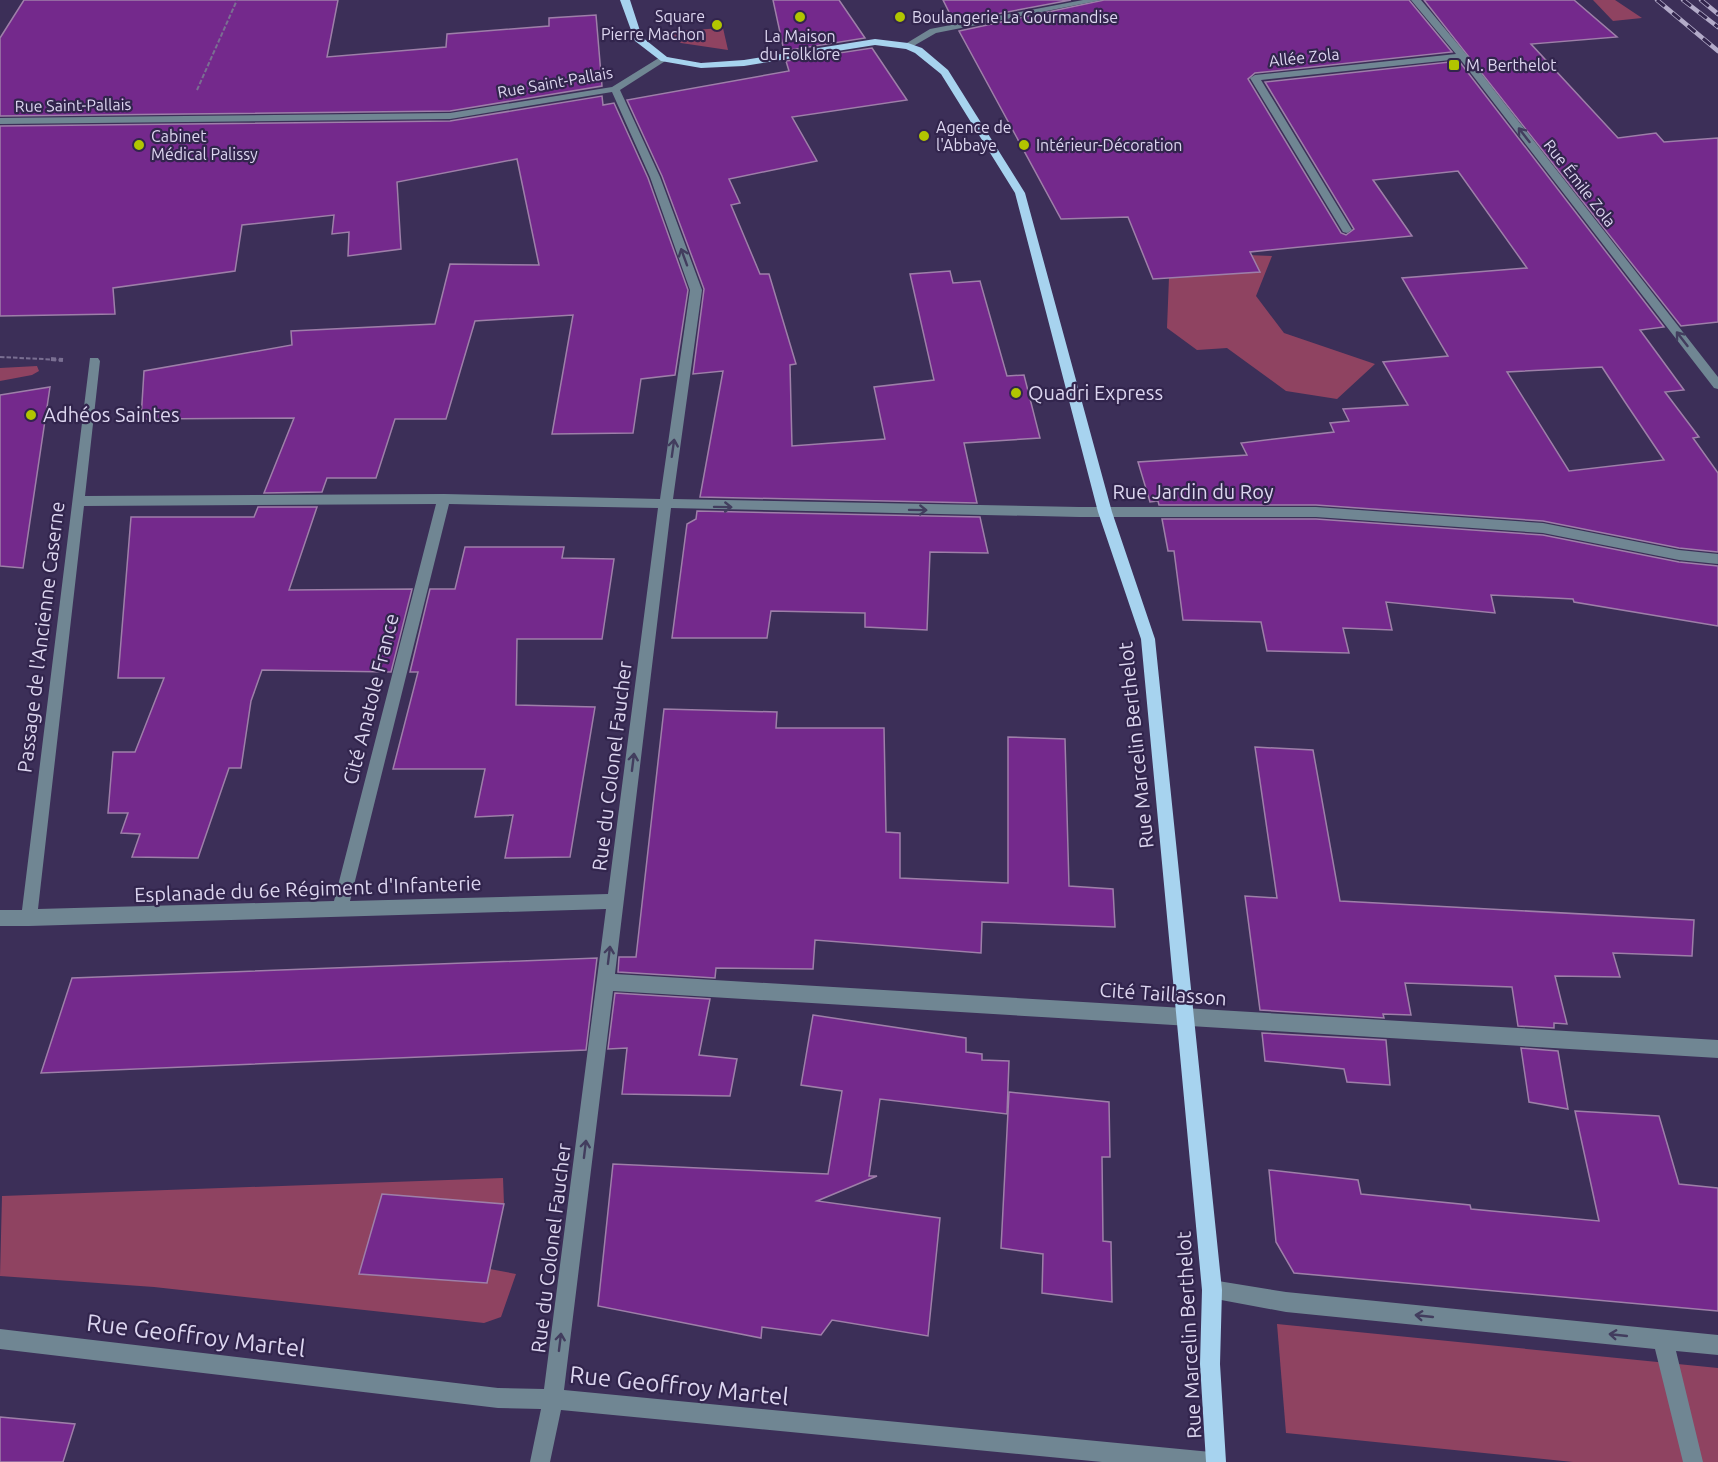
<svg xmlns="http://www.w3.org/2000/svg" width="1718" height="1462" viewBox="0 0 1718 1462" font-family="Ubuntu,sans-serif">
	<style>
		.green { fill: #8f4361 }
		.building { fill: #74298c; stroke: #9e7fa9; stroke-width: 1.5; fill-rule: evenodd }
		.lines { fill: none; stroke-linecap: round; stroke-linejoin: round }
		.path-far1 { stroke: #7a6f92; stroke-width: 2; stroke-dasharray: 4.5 2; stroke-linecap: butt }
		.path { stroke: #7a6f92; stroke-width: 4; stroke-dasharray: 5 3; stroke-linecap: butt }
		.minor { fill: #708693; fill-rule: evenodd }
		.major { fill: #a7d3ef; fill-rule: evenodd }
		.rail-casing { stroke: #b3abc9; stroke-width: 4.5 }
		.rail { stroke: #32254d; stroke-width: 3; stroke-dasharray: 10; stroke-linecap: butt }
		.oneway { stroke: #423d5e }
		.poi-dot { fill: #b1c500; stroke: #32254d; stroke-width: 2 }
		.labels { text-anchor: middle; stroke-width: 4.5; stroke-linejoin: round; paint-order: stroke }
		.far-poi-label { font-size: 16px; fill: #ddd6f0; stroke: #32254d; text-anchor: start }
		.far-street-label { font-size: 16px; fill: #ddd6f0; stroke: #32254d }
		.poi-label { font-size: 20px; fill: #ddd6f0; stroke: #32254d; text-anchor: start }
		.street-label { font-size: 20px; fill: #ddd6f0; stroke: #32254d }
		.near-street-label { font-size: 24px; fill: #ddd6f0; stroke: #32254d }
	</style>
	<rect width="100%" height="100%" fill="#3c2f58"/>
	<g class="green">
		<polygon points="1593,0 1615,0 1642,18 1613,21"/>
		<polygon points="723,28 728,50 681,43 663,32"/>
		<polygon points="1170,252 1272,256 1256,296 1284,333 1375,364 1337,399 1286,391 1227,348 1197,350 1167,328"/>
		<polygon points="37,366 39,371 32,375 0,381 0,368"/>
		<polygon points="503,1178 504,1204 490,1269 516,1274 501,1317 484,1323 154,1287 0,1276 2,1196"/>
		<polygon points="1277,1324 1718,1368 1718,1462 1573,1462 1286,1433"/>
	</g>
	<g class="building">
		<polygon points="24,0 338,0 327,57 446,47 447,34 549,26 549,18 596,15 602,86 450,111 0,116 0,38"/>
		<polygon points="773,0 839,0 865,38 784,51"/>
		<polygon points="943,0 1071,0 954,22"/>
		<path d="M1104 0H1409L1452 52 1255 73 1248 79 1341 233 1346 235 1354 229 1265 82 1459 61 1664 327 1640 330 1684 390 1665 392 1699 437 1693 438 1718 473V552L1679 548 1543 521 1316 505H1159L1158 501 1150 502 1138 462 1247 455 1241 443 1334 432 1330 423 1349 421 1343 409 1408 405 1383 362 1448 356 1402 278 1527 268 1458 171 1373 180 1412 236 1250 252 1260 272 1153 279 1128 217 1061 219 959 31ZM1602 367 1625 402 1664 460 1569 471 1507 372Z"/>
		<polygon points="1424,0 1574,0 1617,37 1531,44 1618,138 1656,133 1664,142 1718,138 1718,322 1681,326"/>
		<polygon points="872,48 907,100 792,117 817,161 729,179 740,203 731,205 760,274 769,274 796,364 790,365 792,446 885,439 874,387 934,380 910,274 950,271 953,283 980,281 1007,376 1024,375 1040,438 964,443 977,503 700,497 723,371 693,374 704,289 662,176 627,100 789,71 786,61"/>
		<polygon points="602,96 603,105 614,103 648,178 688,290 675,375 641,379 633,433 552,434 573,315 475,321 446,419 395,419 376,478 327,478 322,492 264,493 294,418 141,419 144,371 292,345 291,331 435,324 450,264 539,265 517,159 397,182 401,249 348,256 349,232 332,234 334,215 242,225 235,271 113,288 115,314 0,316 0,126 450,121"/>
		<polygon points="50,387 23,568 0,566 0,395"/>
		<polygon points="258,507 317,507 289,590 412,589 391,672 262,670 251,701 241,768 229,768 198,858 132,857 140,834 121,833 128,813 108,813 113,752 135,752 164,678 118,678 131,517 254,517"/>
		<polygon points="697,511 980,517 988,553 930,552 927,630 865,627 865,613 771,611 767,638 672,638 687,524 696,519"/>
		<polygon points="1162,519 1316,519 1543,535 1679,562 1718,566 1718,626 1574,602 1573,599 1491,595 1495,613 1386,602 1392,630 1343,628 1349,653 1267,651 1261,622 1183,620 1174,551 1168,551"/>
		<polygon points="465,547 564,547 562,558 614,559 602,639 517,639 516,705 595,707 570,857 505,858 513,815 475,817 485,769 393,769 418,672 410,672 430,589 455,589"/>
		<polygon points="664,709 777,712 776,728 884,728 886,832 900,833 900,878 1008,883 1008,737 1065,739 1069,886 1113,889 1115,927 982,922 981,953 815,940 813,969 716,968 715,978 618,972 619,957 636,957"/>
		<polygon points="1255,747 1313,750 1340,901 1694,920 1692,956 1613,953 1620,977 1555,976 1567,1024 1554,1023 1554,1028 1518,1026 1512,987 1405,983 1411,1015 1383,1014 1384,1018 1260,1010 1245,896 1277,898"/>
		<polygon points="597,958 586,1050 41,1073 72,978"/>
		<polygon points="615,993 710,999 699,1055 737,1059 730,1096 622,1094 627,1048 608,1049"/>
		<polygon points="813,1015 966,1038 966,1052 982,1054 982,1060 1009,1061 1007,1114 880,1099 869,1176 877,1176 817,1201 940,1218 928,1336 832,1320 821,1335 762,1327 761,1338 598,1306 613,1164 828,1174 842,1091 801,1085"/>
		<polygon points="1262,1033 1386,1040 1390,1085 1347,1082 1344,1069 1265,1061"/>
		<polygon points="1521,1048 1558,1051 1568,1109 1529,1102"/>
		<polygon points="1009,1092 1109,1102 1110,1157 1102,1157 1103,1241 1111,1242 1112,1302 1042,1293 1043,1254 1001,1248"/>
		<polygon points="1575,1111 1659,1116 1679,1184 1718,1188 1718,1311 1294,1273 1276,1242 1269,1170 1358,1180 1361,1194 1470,1205 1471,1209 1599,1221"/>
		<polygon points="382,1194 504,1204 487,1283 359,1274"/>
		<polygon points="0,1417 75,1424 63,1462 0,1462"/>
	</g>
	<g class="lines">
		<g class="path-far1">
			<polyline points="197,90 237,0"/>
			<polyline points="0,357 63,360"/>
		</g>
		<polyline class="path" points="51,359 63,360"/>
		<g class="minor">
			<polygon points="1083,0 1102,0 936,33 910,48 902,46 930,29"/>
			<polygon points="1411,0 1421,0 1466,54 1718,377 1718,389 1714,388 1460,59 1261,80 1352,230 1347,233 1343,232 1250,78 1255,75 1456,54"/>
			<path d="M662 56 670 58 620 90 660 177 702 290 673 499 1079 507H1316L1543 523 1679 550 1718 554V564L1679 560 1543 533 1316 517H1079L671 508 615 974 1718 1040V1058L613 991 564 1390 1211 1452 1218 1455 1221 1462H1102L561 1410 550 1462H530L541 1409 498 1408 0 1349V1329L498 1388 544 1389 606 909 29 926H0V910H22L90 358H98L100 361 85 496 444 494 660 499 690 290 650 177 612 92 450 119 0 124V118L450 113 612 87ZM436 504 334 901 38 909 84 506ZM449 504 658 508 608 894 350 901Z"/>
			<polygon points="1212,1280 1286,1292 1718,1335 1718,1355 1676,1351 1703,1462 1683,1462 1655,1349 1286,1312 1205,1297 1202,1290 1205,1283"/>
		</g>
		<polygon class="major" points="620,0 630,0 642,37 667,57 701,63 744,60 875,39 908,43 922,48 948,70 1025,193 1112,512 1155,639 1222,1290 1220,1364 1226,1462 1206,1462 1200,1364 1202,1290 1141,639 1098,512 1015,193 941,74 915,53 906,49 875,45 744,66 701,68 661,61 635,41"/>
		<g class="rail-casing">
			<g id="rail">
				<polyline points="1657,0 1718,51"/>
				<polyline points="1683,0 1718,27"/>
				<polyline points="1701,0 1718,14"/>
			</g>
		</g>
		<use href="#rail" class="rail"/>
	</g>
	<defs><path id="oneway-shaft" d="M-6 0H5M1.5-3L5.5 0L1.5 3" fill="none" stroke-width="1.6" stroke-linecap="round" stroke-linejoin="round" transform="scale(1.5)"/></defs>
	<g class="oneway">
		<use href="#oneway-shaft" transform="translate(1524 135) rotate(-128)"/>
		<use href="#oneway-shaft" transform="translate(684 257) rotate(-110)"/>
		<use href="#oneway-shaft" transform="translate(1682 339) rotate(-128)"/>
		<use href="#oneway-shaft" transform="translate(673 448) rotate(-82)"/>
		<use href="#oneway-shaft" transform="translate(723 507) rotate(1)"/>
		<use href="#oneway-shaft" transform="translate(918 510) rotate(1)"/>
		<use href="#oneway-shaft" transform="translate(633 762) rotate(-83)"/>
		<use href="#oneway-shaft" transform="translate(609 955) rotate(-83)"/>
		<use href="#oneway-shaft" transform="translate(585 1149) rotate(-83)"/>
		<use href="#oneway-shaft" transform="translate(1424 1316) rotate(-174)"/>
		<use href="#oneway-shaft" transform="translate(1618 1335) rotate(-174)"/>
		<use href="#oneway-shaft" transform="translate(560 1342) rotate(-83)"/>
	</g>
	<g class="poi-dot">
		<circle cx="800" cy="17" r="6"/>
		<circle cx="900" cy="17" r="6"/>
		<circle cx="717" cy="25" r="6"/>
		<rect x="1448" y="59" width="12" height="12" rx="3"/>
		<circle cx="924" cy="136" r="6"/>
		<circle cx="139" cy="145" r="6"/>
		<circle cx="1024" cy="145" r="6"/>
		<circle cx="1016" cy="393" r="6"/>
		<circle cx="31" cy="415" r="6"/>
	</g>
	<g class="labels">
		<g class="far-poi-label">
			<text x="705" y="22" text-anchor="end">Square<tspan x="705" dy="18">Pierre Machon</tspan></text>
			<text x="912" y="23">Boulangerie La Gourmandise</text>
			<text x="800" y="42" text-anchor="middle">La Maison<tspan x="800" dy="18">du Folklore</tspan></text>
			<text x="1466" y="71">M. Berthelot</text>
			<text x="936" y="133">Agence de<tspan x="936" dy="18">l'Abbaye</tspan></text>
			<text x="151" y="142">Cabinet<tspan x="151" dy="18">Médical Palissy</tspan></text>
			<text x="1036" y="151">Intérieur-Décoration</text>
		</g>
		<g class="far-street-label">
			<text transform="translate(1304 57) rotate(-6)" y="6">Allée Zola</text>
			<text transform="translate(555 82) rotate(-10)" y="6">Rue Saint-Pallais</text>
			<text transform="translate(73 105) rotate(-1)" y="6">Rue Saint-Pallais</text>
			<text transform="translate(1580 183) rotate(52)" y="6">Rue Émile Zola</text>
		</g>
		<g class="poi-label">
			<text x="1028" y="400">Quadri Express</text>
			<text x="43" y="422">Adhéos Saintes</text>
		</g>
		<g class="street-label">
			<text x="1193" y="499">Rue Jardin du Roy</text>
			<text transform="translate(41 637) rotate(-83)" y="7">Passage de l'Ancienne Caserne</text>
			<text transform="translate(371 699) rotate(-76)" y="7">Cité Anatole France</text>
			<text transform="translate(1136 745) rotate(-96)" y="7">Rue Marcelin Berthelot</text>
			<text transform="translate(612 766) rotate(-83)" y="7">Rue du Colonel Faucher</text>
			<text transform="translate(308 889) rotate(-2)" y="7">Esplanade du 6e Régiment d'Infanterie</text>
			<text transform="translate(1163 994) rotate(4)" y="7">Cité Taillasson</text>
			<text transform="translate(551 1248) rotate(-83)" y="7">Rue du Colonel Faucher</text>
			<text transform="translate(1189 1335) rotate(-93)" y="7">Rue Marcelin Berthelot</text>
		</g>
		<g class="near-street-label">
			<text transform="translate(196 1336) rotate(7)" y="8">Rue Geoffroy Martel</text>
			<text transform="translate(679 1386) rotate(6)" y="8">Rue Geoffroy Martel</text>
		</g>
	</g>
</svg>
